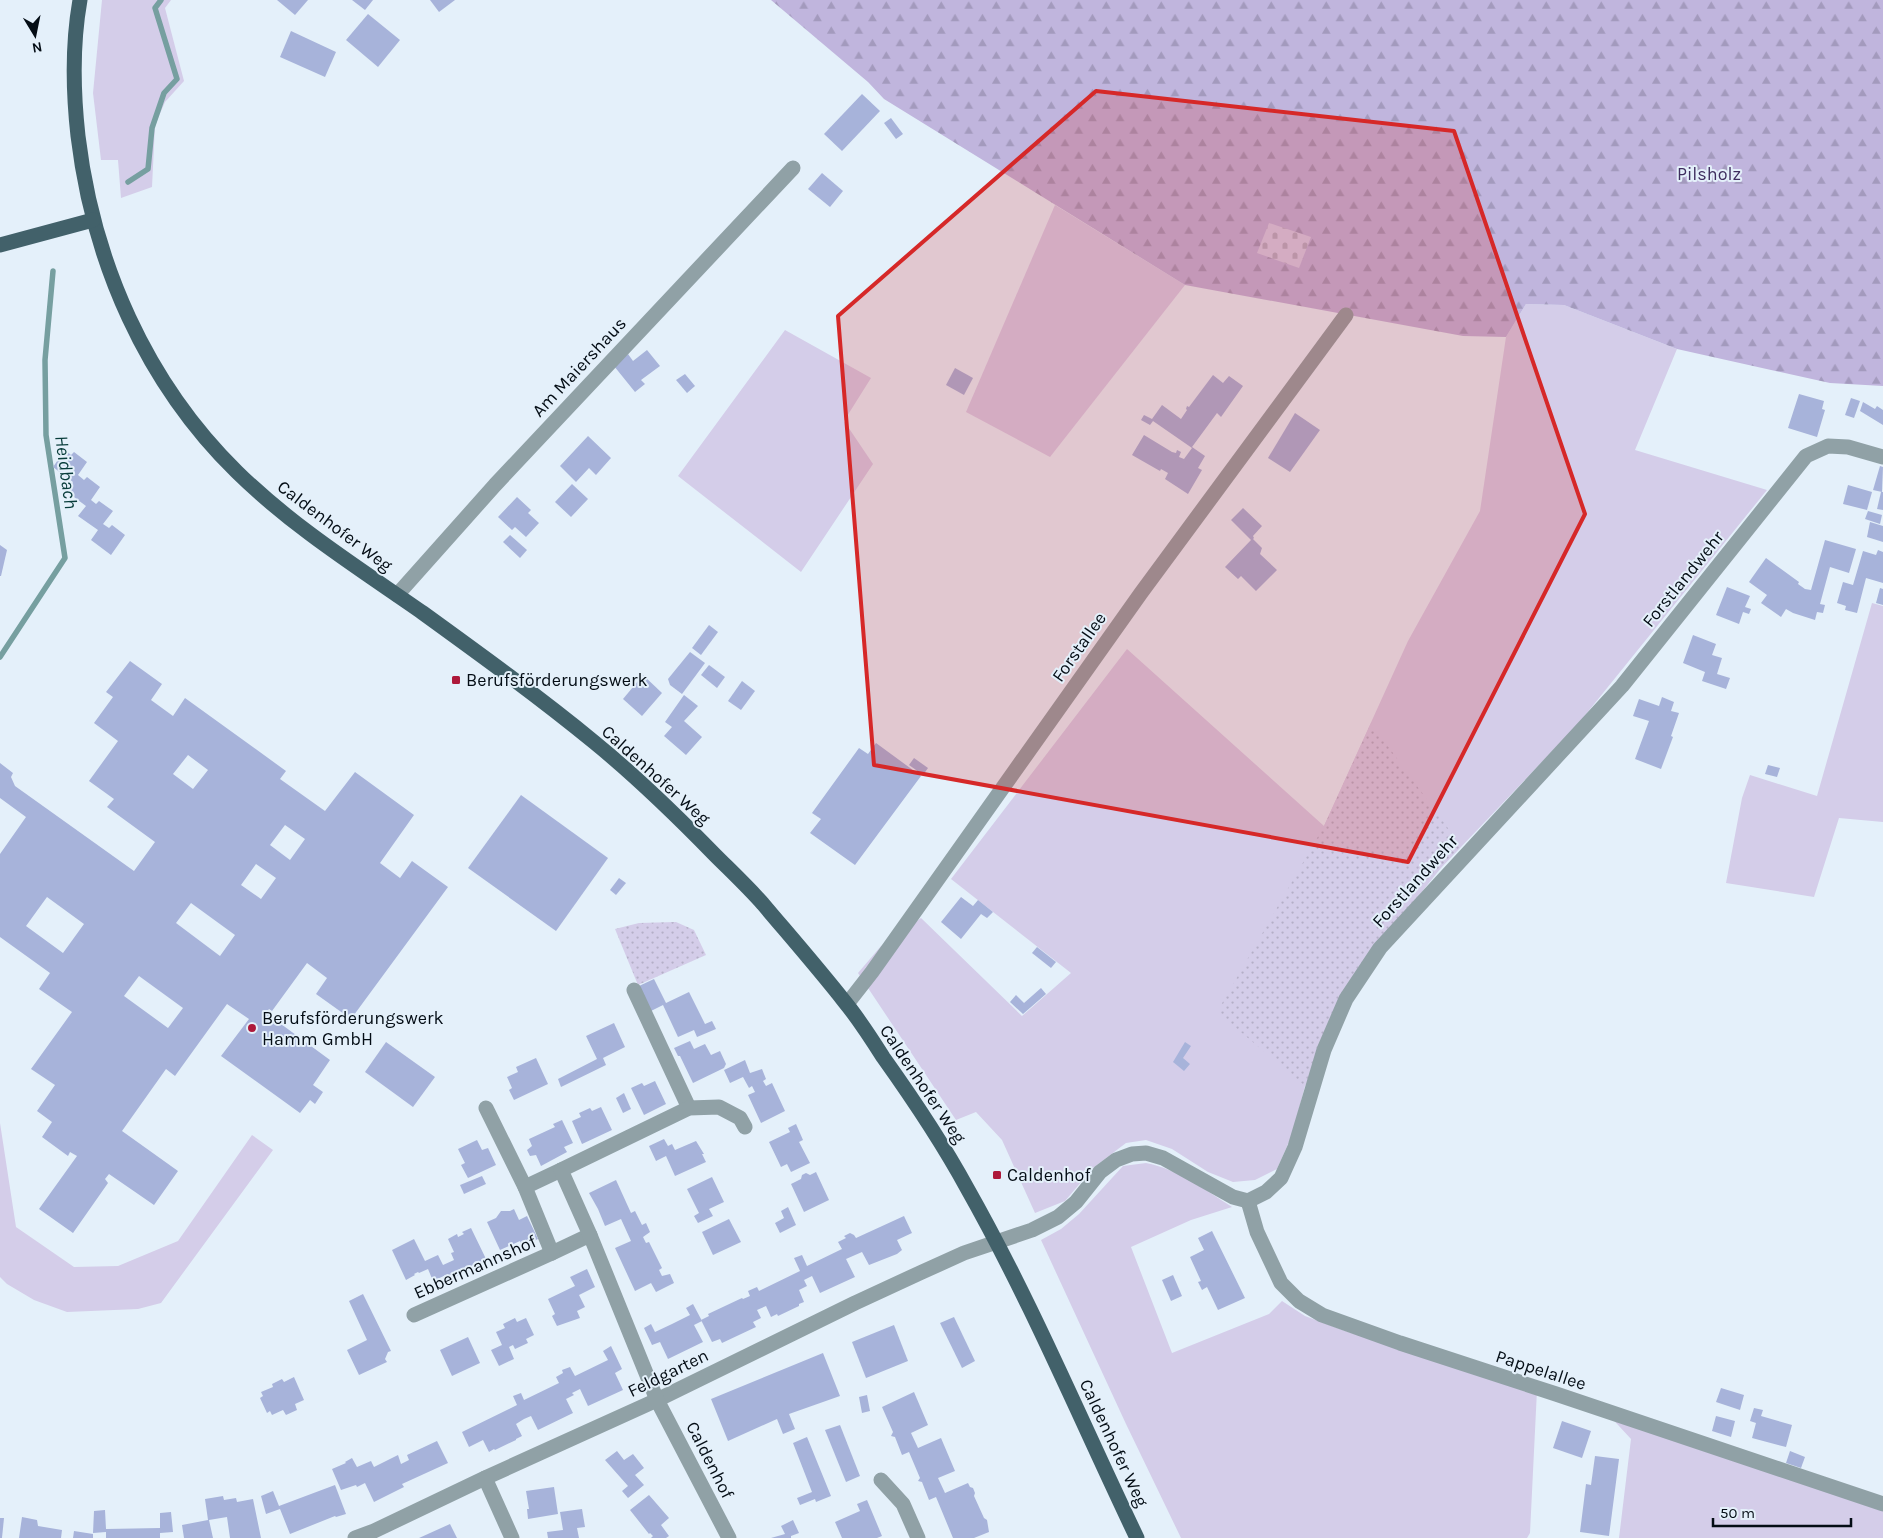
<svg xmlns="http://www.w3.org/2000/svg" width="1883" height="1538" viewBox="0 0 1883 1538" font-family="Karla,sans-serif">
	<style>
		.green { fill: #d4cde9 }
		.forest { fill: url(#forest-firs) }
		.cemetery { fill: url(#cemetery-stones) }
		.park { fill: url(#park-dots) }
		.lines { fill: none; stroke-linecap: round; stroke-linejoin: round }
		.stream { stroke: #769fa0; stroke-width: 5.5 }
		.building { fill: #a7b3da; fill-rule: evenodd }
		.minor { stroke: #90a1a6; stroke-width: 15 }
		.major { stroke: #42616a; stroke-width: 15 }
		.marked { fill: #d62828; fill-opacity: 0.2; stroke: #d62828; stroke-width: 4; stroke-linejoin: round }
		.poi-dot { fill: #ad183a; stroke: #e4f0fa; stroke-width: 2 }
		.labels { text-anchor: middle; stroke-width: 4; stroke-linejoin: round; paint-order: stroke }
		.park-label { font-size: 18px; fill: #3e2d5f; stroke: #e4f0fa }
		.street-label { font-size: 18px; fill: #040d15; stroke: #e4f0fa }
		.poi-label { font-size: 18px; fill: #040d15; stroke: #e4f0fa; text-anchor: start }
		.water-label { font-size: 19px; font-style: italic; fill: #093d3b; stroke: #e4f0fa }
	</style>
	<defs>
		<pattern id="forest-firs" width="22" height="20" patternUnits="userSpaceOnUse" patternTransform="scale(1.25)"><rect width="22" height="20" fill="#c0b5dd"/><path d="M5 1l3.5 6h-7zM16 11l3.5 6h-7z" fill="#a39abd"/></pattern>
		<pattern id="cemetery-stones" width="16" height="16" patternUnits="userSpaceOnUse" patternTransform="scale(1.25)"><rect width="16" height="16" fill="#d4cde9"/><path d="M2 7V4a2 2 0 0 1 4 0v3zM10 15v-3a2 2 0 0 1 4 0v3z" fill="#b4afc7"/></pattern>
		<pattern id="park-dots" width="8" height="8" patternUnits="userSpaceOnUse" patternTransform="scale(1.25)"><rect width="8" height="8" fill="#d4cde9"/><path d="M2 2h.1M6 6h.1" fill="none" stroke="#b4afc7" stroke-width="1.8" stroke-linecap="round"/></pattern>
	</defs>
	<rect width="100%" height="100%" fill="#e4f0fa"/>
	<g class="green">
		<polygon points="102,0 171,0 165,8 184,81 165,102 155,125 152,187 121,198 118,160 101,160 93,93"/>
		<polygon points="1055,205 1185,285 1050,457 966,412"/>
		<polygon points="1526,304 1564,305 1677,349 1635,450 1767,490 1578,724 1441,868 1391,930 1322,1049 1305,1086 1292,1135 1277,1169 1255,1180 1233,1182 1208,1172 1172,1149 1146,1140 1126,1143 1093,1168 1065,1201 1035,1213 1002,1140 976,1112 956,1120 858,973 881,946 921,918 1022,1016 1071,973 951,879 1127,649 1324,826 1408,641 1480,511 1506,337"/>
		<polygon points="785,330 871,378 844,421 873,464 801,572 678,476"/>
		<polygon points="1872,603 1883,606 1883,822 1839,818 1814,897 1726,883 1742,798 1750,775 1817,796"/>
		<polygon points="0,1123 16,1227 74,1267 118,1266 178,1241 252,1135 273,1150 161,1303 138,1309 67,1312 34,1300 7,1284 0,1277"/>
		<path d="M1146 1163C1178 1169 1204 1189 1232 1207L1191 1220 1131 1247 1172 1353 1269 1314 1282 1301 1305 1316 1348 1332 1537 1390 1530 1533 1527 1538H1181L1126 1424 1041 1240 1061 1229 1079 1214 1123 1166Z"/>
		<polygon points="1606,1412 1883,1509 1883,1538 1619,1538 1631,1439"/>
	</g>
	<polygon class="forest" points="771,0 1883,0 1883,386 1830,383 1677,349 1564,305 1526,304 1506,337 1463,336 1185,285 884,99 868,82"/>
	<polygon class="cemetery" points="1269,223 1311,237 1299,268 1257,253"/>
	<g class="park">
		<polygon points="1371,723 1461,846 1440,868 1391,930 1322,1049 1305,1086 1217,1012 1324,826"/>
		<polygon points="676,922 694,930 706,955 638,985 615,929 639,923"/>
	</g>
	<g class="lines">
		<g class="stream">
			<polyline points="128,182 148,169 152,128 164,93 177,79 155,8 161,0"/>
			<polyline points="0,657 65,558 46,435 45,360 53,271"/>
		</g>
	</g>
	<g class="building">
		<polygon points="277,0 308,0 295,15"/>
		<polygon points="352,0 373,0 365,10"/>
		<polygon points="430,0 455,0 439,12"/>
		<polygon points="368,14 400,40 378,67 346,40"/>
		<polygon points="291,31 336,52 325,77 280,57"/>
		<polygon points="862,94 880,111 842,151 824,134"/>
		<polygon points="891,118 903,134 896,139 884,123"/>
		<polygon points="822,173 843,191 830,207 808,189"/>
		<polygon points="647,350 660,366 641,380 645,384 635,392 614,366 628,354 633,361"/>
		<polygon points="955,368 973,378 964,395 946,385"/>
		<polygon points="685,374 695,386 687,393 676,380"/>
		<polygon points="1213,375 1223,383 1229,376 1243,386 1221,417 1217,413 1192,447 1205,456 1198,468 1202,470 1188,494 1165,479 1168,473 1161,469 1160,471 1132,455 1144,435 1172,452 1176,453 1177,450 1181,452 1179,457 1184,459 1192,448 1153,421 1150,425 1141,420 1144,415 1152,419 1162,405 1181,419 1187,410 1186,409 1187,406 1189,407"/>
		<polygon points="1799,394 1824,401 1822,409 1825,410 1817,437 1788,428"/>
		<polygon points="1851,398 1860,401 1854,418 1845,415"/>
		<polygon points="1863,402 1875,409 1877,406 1883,410 1883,425 1860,411"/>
		<polygon points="1295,413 1320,430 1290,472 1268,458"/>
		<polygon points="588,436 611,458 596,475 589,468 576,482 560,466"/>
		<polygon points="65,450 71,455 74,452 87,462 78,475 84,480 87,477 100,487 91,500 96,504 99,501 113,511 103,524 109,528 112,525 125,535 111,555 91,540 98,530 78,516 86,506 66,491 73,482 53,467"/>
		<polygon points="1880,466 1883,467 1882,492 1873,490"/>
		<polygon points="572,484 588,499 571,517 555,502"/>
		<polygon points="1848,485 1872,492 1867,510 1843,504"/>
		<polygon points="1881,492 1883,492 1883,510 1877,509"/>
		<polygon points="517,497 531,510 528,513 539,523 526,537 515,527 512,530 498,517"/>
		<polygon points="1243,508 1262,526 1253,536 1254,538 1253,539 1262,548 1260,554 1277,570 1256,591 1241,576 1238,579 1225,567 1251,540 1231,520"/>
		<polygon points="1868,511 1882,515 1880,524 1865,519"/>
		<polygon points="1870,522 1883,526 1883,542 1867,537"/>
		<polygon points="510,535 527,550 520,558 503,542"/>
		<polygon points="1825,540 1856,549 1849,573 1830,567 1820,604 1825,605 1823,613 1817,612 1815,620 1793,613 1786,609 1781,617 1761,603 1767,595 1749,582 1766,558 1799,582 1798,584 1805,589 1811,590"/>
		<polygon points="0,545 7,550 1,576 0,576"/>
		<polygon points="1878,550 1883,552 1883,583 1866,578 1857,613 1845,610 1846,606 1837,603 1843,582 1853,585 1863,551 1876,555"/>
		<polygon points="1727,587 1750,596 1745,607 1751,609 1749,614 1743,612 1739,624 1716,615"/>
		<polygon points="1880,588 1883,589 1883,605 1876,603"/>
		<polygon points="709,625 718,632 701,655 692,648"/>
		<polygon points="1693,635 1716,644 1712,655 1722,658 1717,674 1730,678 1726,689 1702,681 1705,672 1683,663"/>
		<polygon points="690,652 705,663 682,694 670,685 668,679"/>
		<path d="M130 661 162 684 151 700 173 716 185 698 286 771 280 779 325 811 355 772 414 815 380 863 400 878 412 861 448 887 351 1019 316 994 327 978 307 963 272 1011 269 1009 266 1013 330 1060 313 1085 323 1092 315 1104 310 1100 300 1113 221 1056 249 1019 227 1004 175 1076 166 1069 122 1131 178 1171 154 1205 109 1174 105 1179 108 1183 73 1233 39 1209 77 1156 70 1152 68 1156 42 1137 52 1122 37 1111 55 1085 31 1069 72 1012 39 989 50 973 0 937V854L26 817 0 798V763L13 773 11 777 15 786 134 871 155 842 107 807 114 799 89 781 118 741 94 723 113 697 106 692ZM188 755 208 770 193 789 173 774ZM285 825 305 839 290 860 270 845ZM256 864 276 878 261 899 241 885ZM47 897 84 924 63 953 26 926ZM191 903 235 935 220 956 176 923ZM139 976 183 1008 168 1028 124 996Z"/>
		<polygon points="709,665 725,677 717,688 701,675"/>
		<polygon points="643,675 662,693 642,716 623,699"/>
		<polygon points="742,681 755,691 741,710 728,701"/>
		<polygon points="684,695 698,706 684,721 702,737 686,755 664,736 672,727 665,722"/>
		<polygon points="1662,697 1674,702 1671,711 1679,713 1671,736 1673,737 1661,769 1635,759 1649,721 1633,716 1639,699 1659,706"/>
		<polygon points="876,743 921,776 855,865 810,833 821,819 812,813 859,748 868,754"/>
		<polygon points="914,758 928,768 923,775 909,765"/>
		<polygon points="1768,765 1780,768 1777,777 1765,774"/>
		<polygon points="521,795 608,858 556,931 468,868"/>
		<polygon points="619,878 626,883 616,895 610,890"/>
		<polygon points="961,897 973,906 978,900 993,912 987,918 981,914 961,939 941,922"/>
		<polygon points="1037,947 1056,962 1051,968 1032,953"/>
		<polygon points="654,979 666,1003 689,992 705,1024 712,1021 716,1029 697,1037 694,1030 678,1037 663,1005 651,1011 639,986"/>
		<polygon points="1041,988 1046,994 1023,1014 1010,1002 1016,995 1024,1003"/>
		<polygon points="614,1023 625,1047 603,1058 606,1065 561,1087 558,1079 597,1059 586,1036"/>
		<polygon points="690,1041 694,1049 705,1044 711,1055 720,1051 726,1064 724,1068 693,1083 680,1056 678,1056 674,1048"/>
		<polygon points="386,1042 435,1077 413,1107 365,1072"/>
		<polygon points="1185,1042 1191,1046 1183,1058 1190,1064 1184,1071 1173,1062"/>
		<polygon points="536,1058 548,1084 514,1100 509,1090 512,1088 507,1077 518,1072 516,1067"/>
		<polygon points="745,1060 750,1073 762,1069 766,1079 763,1081 766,1086 772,1083 785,1111 761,1123 748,1095 755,1092 752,1086 749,1088 743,1077 730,1083 724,1070"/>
		<polygon points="655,1081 666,1104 644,1115 631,1088 642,1083 644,1086"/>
		<polygon points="624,1093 631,1109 623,1113 616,1098"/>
		<polygon points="601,1107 612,1130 582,1144 572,1121 581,1117 579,1113 590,1108 592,1111"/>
		<polygon points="562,1120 573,1143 564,1147 567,1152 541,1166 536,1155 530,1156 527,1150 532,1146 529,1139 555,1127 553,1124"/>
		<polygon points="796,1124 803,1140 799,1142 810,1163 791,1172 787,1164 781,1167 769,1142 790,1132 788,1128"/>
		<polygon points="664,1139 668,1146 672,1144 675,1150 696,1141 704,1154 702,1154 706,1162 675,1176 666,1156 656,1161 649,1146"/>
		<polygon points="477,1140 482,1150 488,1148 496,1165 468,1178 461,1165 465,1163 458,1149"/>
		<polygon points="816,1172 829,1200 804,1212 791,1184 801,1179 802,1175 806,1173 810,1175"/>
		<polygon points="482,1176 486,1184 464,1194 460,1185"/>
		<polygon points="712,1177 724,1202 709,1209 713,1216 698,1223 694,1216 699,1213 687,1189"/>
		<polygon points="616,1180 631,1213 635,1211 642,1225 646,1223 650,1232 643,1237 646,1243 649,1242 662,1268 659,1270 662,1276 670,1274 674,1283 656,1292 651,1283 635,1291 615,1248 631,1241 621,1219 605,1226 598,1209 589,1193"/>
		<polygon points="788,1207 796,1225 780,1233 775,1223 784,1218 781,1211"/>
		<polygon points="514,1209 519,1220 527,1216 538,1239 522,1246 520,1241 500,1250 487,1222 496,1218 501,1211 510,1211"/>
		<polygon points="904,1216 912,1233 897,1240 902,1250 897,1254 869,1265 862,1252 846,1259 855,1277 820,1293 812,1276 804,1280 807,1286 799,1290 804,1302 799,1304 799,1306 778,1316 777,1314 771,1317 766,1306 757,1310 761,1318 753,1322 756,1327 722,1343 720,1339 712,1342 701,1320 709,1316 708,1314 742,1298 743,1299 750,1296 748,1291 757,1287 759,1291 800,1271 794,1258 802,1255 807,1266 842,1249 838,1242 846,1238 844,1236 850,1233 854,1235 856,1238"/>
		<polygon points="729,1219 741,1242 713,1255 702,1232"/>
		<polygon points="471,1228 487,1261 478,1265 477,1263 471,1266 472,1268 450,1280 448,1274 433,1281 428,1269 419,1273 418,1272 414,1274 415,1275 406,1280 392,1250 414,1239 425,1261 438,1255 443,1265 454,1260 451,1253 454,1252 448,1239 457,1234 458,1237 464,1234 462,1232"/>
		<polygon points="1212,1231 1245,1298 1218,1310 1207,1287 1202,1290 1198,1282 1201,1281 1190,1257 1204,1250 1198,1238"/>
		<polygon points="587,1269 595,1287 579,1295 585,1307 577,1311 580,1318 557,1326 552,1316 555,1314 548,1299 575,1286 570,1277"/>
		<polygon points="1173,1275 1182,1296 1171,1301 1162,1280"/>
		<polygon points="363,1294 391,1351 388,1352 385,1359 387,1362 359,1375 347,1350 367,1340 349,1301"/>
		<polygon points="693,1304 702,1321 694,1325 703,1342 668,1359 660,1342 652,1345 644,1328 651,1324 655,1332 672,1324 690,1315 686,1308"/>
		<polygon points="954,1317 975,1361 962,1368 940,1323"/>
		<polygon points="515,1318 517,1322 526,1318 534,1335 526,1339 528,1343 515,1349 513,1345 509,1347 514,1359 499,1366 491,1350 502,1345 496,1332 505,1328 503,1324"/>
		<polygon points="894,1325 908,1361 866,1378 852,1342"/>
		<polygon points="468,1337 480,1363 452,1376 440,1350"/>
		<polygon points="611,1346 622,1369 615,1373 623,1390 588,1406 580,1389 572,1393 574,1395 566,1399 573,1413 538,1430 531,1416 524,1419 516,1424 522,1436 516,1439 516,1440 495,1450 494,1449 489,1452 483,1440 469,1447 462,1432 517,1405 513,1396 521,1393 524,1400 559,1383 556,1377 563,1373 562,1370 570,1367 575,1376 608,1360 603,1351"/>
		<polygon points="823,1353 840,1396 789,1414 795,1429 783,1434 777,1419 728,1441 711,1399"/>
		<polygon points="294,1377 304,1400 295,1404 297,1410 286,1415 283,1410 272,1415 270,1411 267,1413 260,1398 263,1396 261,1392 273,1387 272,1384 282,1379 284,1382"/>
		<polygon points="1721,1388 1744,1395 1740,1410 1716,1402"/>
		<polygon points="914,1392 928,1425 911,1433 918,1448 941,1438 955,1471 938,1478 945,1493 968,1483 970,1487 973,1488 975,1493 974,1496 984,1518 987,1520 989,1532 974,1538 953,1538 936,1497 929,1500 922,1482 918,1481 920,1478 909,1452 902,1455 895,1437 891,1436 893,1432 882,1407"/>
		<polygon points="867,1395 870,1411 862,1413 859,1397"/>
		<polygon points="1754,1408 1763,1410 1761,1416 1792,1425 1786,1447 1752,1438 1756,1423 1750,1421"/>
		<polygon points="1716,1416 1735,1421 1731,1437 1712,1431"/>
		<polygon points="1562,1421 1591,1431 1582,1458 1553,1448"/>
		<polygon points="840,1425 860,1476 846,1482 825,1430"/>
		<polygon points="807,1437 831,1496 816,1502 815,1499 800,1505 797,1498 812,1492 793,1443"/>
		<polygon points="437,1441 448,1463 402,1484 404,1487 374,1502 365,1483 357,1487 356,1485 341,1490 332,1469 346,1463 345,1462 352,1458 357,1467 371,1461 374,1467 398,1455 401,1464 409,1460 407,1455"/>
		<polygon points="617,1451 624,1460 633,1454 644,1468 635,1475 644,1485 628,1498 622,1491 628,1486 605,1460"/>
		<polygon points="1790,1451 1805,1457 1801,1468 1786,1463"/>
		<polygon points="1595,1456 1619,1459 1609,1536 1580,1532 1586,1484 1591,1485"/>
		<polygon points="335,1485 346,1514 336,1517 335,1516 290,1534 280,1509 266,1514 261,1496 273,1491 279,1506"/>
		<polygon points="554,1487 558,1514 528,1519 527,1509 529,1509 526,1491"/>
		<polygon points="649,1495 669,1518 661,1525 669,1536 666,1538 651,1538 653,1536 650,1533 649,1534 630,1510"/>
		<polygon points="223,1496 224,1500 236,1498 237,1502 253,1499 261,1538 230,1538 227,1517 209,1520 213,1538 184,1538 182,1525 208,1520 205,1499"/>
		<polygon points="867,1500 882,1536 877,1538 842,1538 835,1522 860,1511 857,1504"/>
		<polygon points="582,1509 585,1527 577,1528 579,1538 548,1538 547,1532 563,1530 560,1512"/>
		<polygon points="105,1510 106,1529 160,1528 160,1513 171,1512 173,1532 160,1533 160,1538 106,1538 106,1532 93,1533 94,1511"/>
		<polygon points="22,1517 37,1520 38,1526 62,1530 61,1538 19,1538"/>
		<polygon points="0,1518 4,1518 2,1538 0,1538"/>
		<polygon points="793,1520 799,1533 791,1536 791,1538 771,1538 785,1534 781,1526"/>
		<polygon points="450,1524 457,1538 419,1538"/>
		<polygon points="74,1531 93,1534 93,1538 73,1538"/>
	</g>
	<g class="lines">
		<g class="minor">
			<polyline points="397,595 495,485 793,168"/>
			<polyline points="634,990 689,1108"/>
			<polyline points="847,1004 872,972 1141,593 1346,315"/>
			<polyline points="486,1108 525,1187"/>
			<polyline points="561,1170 525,1187 552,1253 590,1235"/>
			<polyline points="1248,1201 1257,1232 1281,1283 1299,1301 1322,1315 1400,1343 1556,1394 1883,1504"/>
			<polyline points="414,1315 552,1253"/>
			<polyline points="485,1478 512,1538"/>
			<polyline points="881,1480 903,1504 918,1538"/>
			<polyline points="355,1538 374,1531 485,1478 657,1400 855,1303 922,1272 964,1253 1032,1230 1058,1217 1076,1202 1100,1172 1116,1160 1132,1154 1146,1153 1163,1158 1233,1197 1248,1201 1266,1192 1281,1178 1295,1147 1324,1050 1346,999 1380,948 1622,686 1806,456 1828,446 1848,447 1883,457"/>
			<polyline points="729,1538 657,1400 590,1235 561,1170 689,1108 719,1107 740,1118 745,1127"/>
		</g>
		<g class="major">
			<path d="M80 0C72 45 73 91 78 136 93 262 146 383 237 472 293 527 360 569 423 613 481 655 539 697 594 742 637 777 677 816 715 855 731 871 748 887 763 904 790 936 818 968 844 1001 858 1018 871 1038 883 1057 913 1099 942 1142 967 1188 1031 1301 1081 1421 1137 1538"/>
			<polyline points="0,245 93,220"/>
		</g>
	</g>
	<path class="marked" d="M1096 91 1454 131 1585 514 1408 862 874 765 838 316Z"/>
	<g class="poi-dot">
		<rect x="451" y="675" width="10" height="10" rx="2.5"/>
		<circle cx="252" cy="1028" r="5"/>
		<rect x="992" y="1170" width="10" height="10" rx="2.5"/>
	</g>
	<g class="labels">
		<g class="park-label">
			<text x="1709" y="180">Pilsholz</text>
		</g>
		<g class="street-label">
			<text transform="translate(579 367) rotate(-47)" y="6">Am Maiershaus</text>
			<text transform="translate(335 526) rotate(37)" y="6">Caldenhofer Weg</text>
			<text transform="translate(1683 579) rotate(-51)" y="6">Forstlandwehr</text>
			<text transform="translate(1079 647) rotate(-55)" y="6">Forstallee</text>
			<text transform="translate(656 775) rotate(42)" y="6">Caldenhofer Weg</text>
			<text transform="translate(1415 881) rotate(-48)" y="6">Forstlandwehr</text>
			<text transform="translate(923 1084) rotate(56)" y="6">Caldenhofer Weg</text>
			<text transform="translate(475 1267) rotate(-24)" y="6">Ebbermannshof</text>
			<text transform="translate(1541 1370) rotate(18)" y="6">Pappelallee</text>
			<text transform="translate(668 1373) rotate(-26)" y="6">Feldgarten</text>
			<text transform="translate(1114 1443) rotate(65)" y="6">Caldenhofer Weg</text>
			<text transform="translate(710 1460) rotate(63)" y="6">Caldenhof</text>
		</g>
		<g class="poi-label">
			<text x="466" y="686">Berufsförderungswerk</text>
			<text x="262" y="1024">Berufsförderungswerk<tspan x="262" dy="21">Hamm GmbH</tspan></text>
			<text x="1007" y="1181">Caldenhof</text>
		</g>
		<g class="water-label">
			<text transform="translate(67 472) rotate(82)" y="7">Heidbach</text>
		</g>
	</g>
	<g transform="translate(35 35) rotate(170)" stroke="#e4f0fa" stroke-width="4" paint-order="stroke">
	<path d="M0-4L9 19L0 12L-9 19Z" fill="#040d15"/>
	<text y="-8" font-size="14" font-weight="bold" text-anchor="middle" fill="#040d15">N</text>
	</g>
	<path d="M1713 1518v8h138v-8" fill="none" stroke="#040d15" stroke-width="2.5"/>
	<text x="1720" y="1518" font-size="15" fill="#040d15" stroke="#e4f0fa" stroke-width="4" paint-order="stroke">50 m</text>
</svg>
